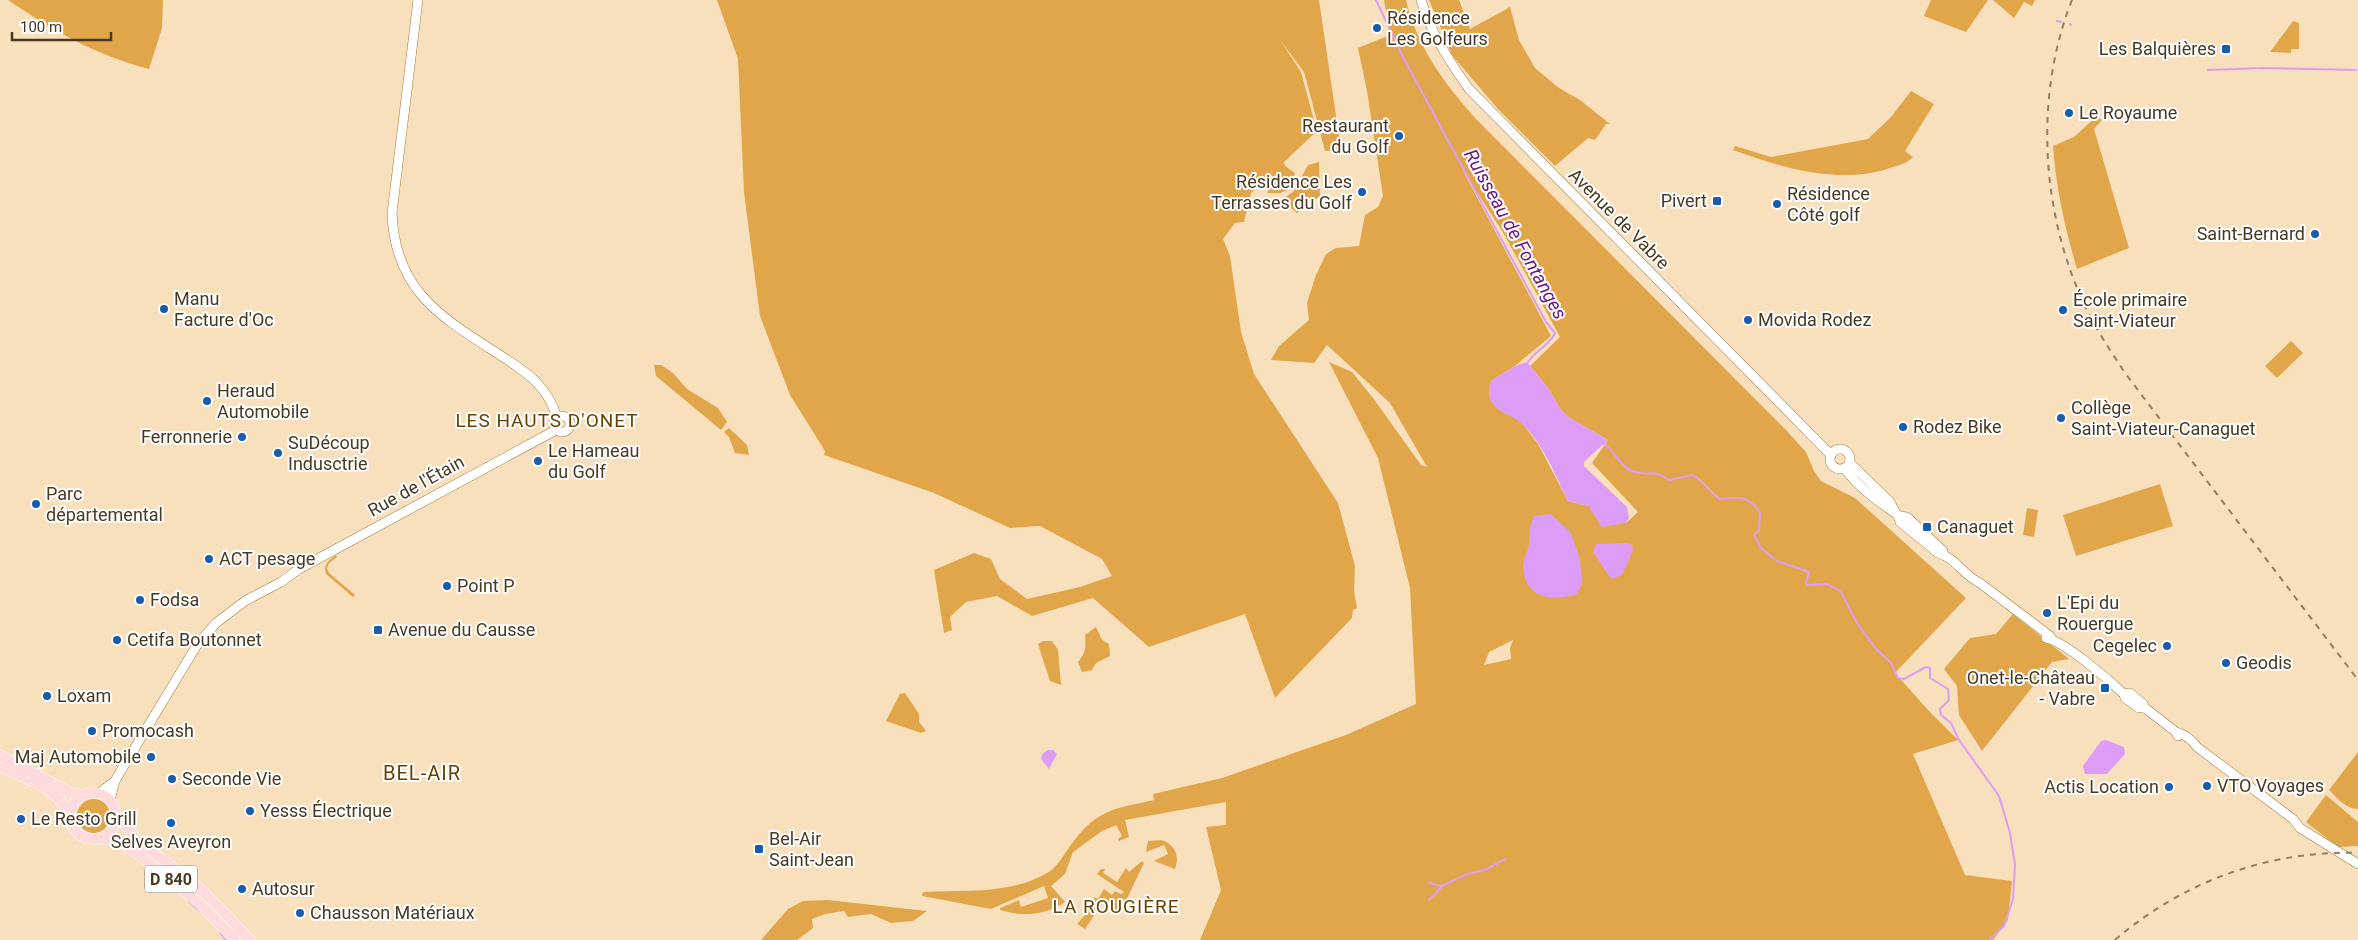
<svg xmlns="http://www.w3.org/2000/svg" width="2358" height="940" viewBox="0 0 2358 940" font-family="Roboto,sans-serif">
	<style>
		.green { fill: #e1a649; fill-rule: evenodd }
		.water { fill: #dd9df6 }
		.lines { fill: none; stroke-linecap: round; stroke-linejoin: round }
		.stream { stroke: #dd9df6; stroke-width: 2 }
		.secondary-casing { stroke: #a17b41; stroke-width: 10 }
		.primary-casing { stroke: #fff; stroke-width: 11 }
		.secondary { stroke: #fff; stroke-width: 9 }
		.primary { stroke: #fddbdc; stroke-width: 10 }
		.rail { stroke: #927e61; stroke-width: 2; stroke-dasharray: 6 6; stroke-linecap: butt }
		.poi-dot { fill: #195bac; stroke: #fff; stroke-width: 2 }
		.labels { text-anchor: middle; stroke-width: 4; stroke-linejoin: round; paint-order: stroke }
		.shield { fill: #fff; stroke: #807464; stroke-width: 1 }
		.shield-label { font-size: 16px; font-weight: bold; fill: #4a3921 }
		.poi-label { font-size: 18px; fill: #4a3921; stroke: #fff; text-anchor: start }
		.street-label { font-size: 18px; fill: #4a3921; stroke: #fff }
		.water-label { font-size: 19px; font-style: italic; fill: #6b1b85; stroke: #fff }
		.neighbourhood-label { font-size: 19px; letter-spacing: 1px; fill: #684400; stroke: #fff }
		.quarter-label { font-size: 20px; letter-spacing: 1px; fill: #684400; stroke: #fff }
	</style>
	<rect width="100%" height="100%" fill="#f9e0bd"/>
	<g class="green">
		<path d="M8 0H163L162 28 149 69C95 55 54 31 8 0Z"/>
		<polygon points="717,0 1319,0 1341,150 1325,151 1304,72 1280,40 1301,72 1317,131 1284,162 1285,166 1295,173 1288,190 1280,193 1267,193 1273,180 1271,174 1251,193 1244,222 1235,223 1223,239 1230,256 1241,332 1254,374 1338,503 1355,566 1354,591 1357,608 1353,610 1352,618 1275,698 1245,614 1149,647 1093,598 1032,616 997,596 966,602 950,617 952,630 944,633 934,570 974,553 991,559 1000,579 1027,599 1080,587 1112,576 1102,559 1040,526 1010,528 934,493 824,455 825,451 790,395 760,316 744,192 738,59"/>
		<path d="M1384 0H1406C1417 47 1444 83 1476 119L1785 429 1806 452 1814 471 1821 481 1855 498 1966 598 1895 673 1928 710 1958 740 1913 754 1965 875 2012 881 2008 920 1993 940H1200L1221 890 1206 827 1226 825V802L1125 820 1129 837 1119 841 1118 839 1122 836 1116 825 1102 831 1073 852 1065 874 1051 886 1065 902C1043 916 1024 917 1000 910V908L1019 900 1021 907 1048 898 1044 886 991 909 922 896 923 892C965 890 1011 895 1049 872 1058 866 1066 851 1073 842 1099 808 1115 809 1154 800L1153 794 1222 778 1346 735 1416 704 1410 588 1378 458 1329 362 1352 372 1373 398 1421 465 1427 467 1390 403 1327 345 1314 363 1271 360 1279 346 1309 320 1307 303 1316 275 1326 254 1336 248 1359 246 1365 215 1378 207 1383 196 1367 91 1358 48 1390 35ZM1462 169 1504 234 1560 337 1530 366 1548 388 1561 410 1570 418 1608 440 1592 463 1638 512 1626 523 1588 506 1568 501 1538 444 1491 381 1515 366 1551 336ZM1513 640 1510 648 1511 659 1484 665 1489 652Z"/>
		<polygon points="1429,0 1459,0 1470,29 1510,7 1519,40 1535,68 1559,88 1580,100 1610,124 1606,124 1595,140 1588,138 1555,166 1497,108 1452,55"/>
		<polygon points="1931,0 1988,0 1966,32 1924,16"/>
		<polygon points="1993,0 2035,0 2032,6 2024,2 2014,18"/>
		<polygon points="2293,21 2299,23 2299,49 2291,49 2291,53 2270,52"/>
		<path d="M1911 91 1934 104 1905 151 1913 157C1908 163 1900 165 1893 167 1842 186 1782 168 1733 150L1735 146 1771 157 1868 139 1891 117Z"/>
		<path d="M2097 116 2102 120 2094 129 2129 248 2077 269C2065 228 2056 189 2053 146L2074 137Z"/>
		<polygon points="1319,162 1320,196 1297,213 1281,200 1293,192 1308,165"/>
		<polygon points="2291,341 2303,353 2277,378 2265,366"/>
		<polygon points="654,365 661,365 673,373 687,389 718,408 727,422 721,430 656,376"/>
		<polygon points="729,428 747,445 749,455 735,453 729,437 724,432"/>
		<polygon points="2160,484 2173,526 2076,556 2063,515"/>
		<polygon points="2027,508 2038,510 2034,537 2023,535"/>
		<path d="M336 555 337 557 329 563 327 568 329 573 355 595 353 597 326 574C323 564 328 561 336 555Z"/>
		<polygon points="2013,614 2069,659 2052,662 1982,751 1959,715 1957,686 1944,669 1970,638 1996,634"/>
		<path d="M1096 627 1102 640 1109 644 1110 656 1096 663 1092 670 1082 672 1078 662C1086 653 1086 647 1085 635Z"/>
		<polygon points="1043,641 1052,641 1058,650 1061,685 1050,681 1038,644"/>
		<polygon points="905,693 919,714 919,722 926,731 921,733 886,721 900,694"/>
		<path d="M2358 752V809C2346 809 2337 798 2329 790Z"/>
		<polygon points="2326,795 2358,822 2358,846 2338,847 2306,822"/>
		<circle cx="94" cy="816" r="17"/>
		<path d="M1161 840C1175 844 1180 856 1175 869L1154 861 1168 854 1164 845 1146 852 1148 841Z"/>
		<polygon points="1142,861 1144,863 1120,913 1103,902 1085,929 1077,924 1093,906 1094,897 1098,899 1104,889 1112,895 1115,891 1121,894 1124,892 1097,874 1101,869 1105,869 1103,873 1117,882 1126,868 1129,872"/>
		<polygon points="827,900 927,911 913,921 891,923 871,914 848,917 844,911 825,914 812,919 813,928 797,940 761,940 788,909 803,901"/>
	</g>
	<g class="water">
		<path d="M1527 362 1548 388 1561 410 1570 418 1608 440 1584 462V466L1627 507 1629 518 1626 523 1602 527 1588 506 1568 501C1555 475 1543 442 1520 422 1511 415 1499 413 1492 403 1487 396 1489 389 1491 381L1515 366Z"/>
		<path d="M1551 514 1571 533 1580 560 1582 584 1576 595C1552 600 1526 600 1523 568 1522 560 1529 551 1529 542 1530 532 1529 526 1534 516Z"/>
		<polygon points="1628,543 1632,545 1633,550 1622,575 1611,579 1593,552 1596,544"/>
		<polygon points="2106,740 2124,747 2125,754 2107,774 2085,774 2083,766 2101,741"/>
		<polygon points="1048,750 1053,750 1057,754 1049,769 1041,759 1043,753"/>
	</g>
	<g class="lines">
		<g class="stream">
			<path d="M1376 0 1403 57 1546 322 1555 333C1550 345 1535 351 1528 362"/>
			<polyline points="2057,21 2061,22"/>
			<polyline points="2070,24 2071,25"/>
			<polyline points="2208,70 2263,68 2356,70"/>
			<path d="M1603 443C1615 451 1621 469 1635 472 1651 476 1655 469 1669 480L1693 475C1703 481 1710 492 1720 499 1741 497 1746 495 1760 512L1759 530 1754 535 1761 548 1777 561 1809 572 1806 583 1807 585 1828 584 1841 592 1857 623 1876 649 1891 663 1898 678 1904 679 1926 667 1930 668V678L1948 689 1949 700 1940 709 1941 715 1951 723 1959 740 1999 796 2010 833 2015 865 2013 899 2004 926 1989 940"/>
			<polyline points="1429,883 1442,886 1467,874 1485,870 1505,859"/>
			<polyline points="188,900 200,911"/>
			<polyline points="1429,900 1442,886"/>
			<polyline points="220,932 226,940"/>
		</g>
		<g class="secondary-casing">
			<g id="secondary">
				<path d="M418 0 392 213C395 293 443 318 503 357 528 373 549 388 557 418"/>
				<path d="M1421 0C1431 33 1449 61 1469 89L1831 455"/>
				<circle cx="562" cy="424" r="8"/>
				<circle cx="1840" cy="459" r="10"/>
				<polyline points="1850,463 1890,502 1895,512"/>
				<path d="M1845 469C1859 488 1879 502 1898 515L1900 522 1938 553C1955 557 1964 576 1980 583L2050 636 2051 638"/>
				<polyline points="1899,516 1907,517 1943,551"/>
				<path d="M2046 638C2064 641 2109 680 2124 694L2125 698 2139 708H2145"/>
				<polyline points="2124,694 2130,693 2143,704 2145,708 2176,732 2178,736"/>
				<path d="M2176 732C2184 734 2192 740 2197 747L2293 819 2300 828 2358 864"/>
				<polyline points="99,793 115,781"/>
				<polyline points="110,800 115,781 122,769 197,645 216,623 245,601 281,582 299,569 556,430"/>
			</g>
		</g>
		<g class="primary-casing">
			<g id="primary">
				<polyline points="0,755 71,793 84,795"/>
				<path d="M0 767C25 777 58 789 70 815"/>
				<circle cx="93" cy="816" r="23"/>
				<polyline points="117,816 142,845 187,877 215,903 250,940"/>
				<polyline points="96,839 117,840 139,855 198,902 235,940"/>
			</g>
		</g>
		<use href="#secondary" class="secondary"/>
		<use href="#primary" class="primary"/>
		<g class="rail">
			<path d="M2072 0C2034 96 2041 211 2084 304 2095 328 2110 350 2125 373L2358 680"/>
			<path d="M2115 940C2182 882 2269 850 2358 853"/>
		</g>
	</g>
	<g class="poi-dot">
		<circle cx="1377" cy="28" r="5"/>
		<rect x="2221" y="44" width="10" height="10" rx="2.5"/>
		<circle cx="2069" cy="113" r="5"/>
		<circle cx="1399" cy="136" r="5"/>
		<circle cx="1362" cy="192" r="5"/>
		<rect x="1712" y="196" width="10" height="10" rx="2.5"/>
		<circle cx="1777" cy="204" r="5"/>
		<circle cx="2315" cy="234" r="5"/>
		<circle cx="164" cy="309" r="5"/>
		<circle cx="2063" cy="310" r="5"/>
		<circle cx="1748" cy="320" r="5"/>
		<circle cx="207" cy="401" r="5"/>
		<circle cx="2061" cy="418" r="5"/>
		<circle cx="1903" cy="427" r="5"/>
		<circle cx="242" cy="437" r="5"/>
		<circle cx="278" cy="453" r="5"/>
		<circle cx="538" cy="461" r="5"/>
		<circle cx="36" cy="504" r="5"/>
		<rect x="1922" y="522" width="10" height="10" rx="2.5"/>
		<circle cx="209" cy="559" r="5"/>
		<circle cx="447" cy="586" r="5"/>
		<circle cx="140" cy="600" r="5"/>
		<circle cx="2047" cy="613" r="5"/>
		<rect x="373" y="625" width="10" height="10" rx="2.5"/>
		<circle cx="117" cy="640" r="5"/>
		<circle cx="2167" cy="646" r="5"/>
		<circle cx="2226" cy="663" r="5"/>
		<rect x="2100" y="683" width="10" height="10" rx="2.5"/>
		<circle cx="47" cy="696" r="5"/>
		<circle cx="92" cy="731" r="5"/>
		<circle cx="151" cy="757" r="5"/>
		<circle cx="172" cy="779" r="5"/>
		<circle cx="2207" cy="786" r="5"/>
		<circle cx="2169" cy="787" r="5"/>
		<circle cx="250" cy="811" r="5"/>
		<circle cx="21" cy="819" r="5"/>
		<circle cx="171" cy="823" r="5"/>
		<rect x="754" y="844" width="10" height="10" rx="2.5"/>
		<circle cx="242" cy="889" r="5"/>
		<circle cx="300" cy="913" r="5"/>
	</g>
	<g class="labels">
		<rect class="shield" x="145" y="865.5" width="52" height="27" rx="4"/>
		<g class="shield-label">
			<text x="171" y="885">D 840</text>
		</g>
		<g class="poi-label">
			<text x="1387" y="24">Résidence<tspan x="1387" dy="21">Les Golfeurs</tspan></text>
			<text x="2216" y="55" text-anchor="end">Les Balquières</text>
			<text x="2079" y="119">Le Royaume</text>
			<text x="1389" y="132" text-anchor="end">Restaurant<tspan x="1389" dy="21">du Golf</tspan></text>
			<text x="1352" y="188" text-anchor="end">Résidence Les<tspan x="1352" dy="21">Terrasses du Golf</tspan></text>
			<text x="1787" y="200">Résidence<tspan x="1787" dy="21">Côté golf</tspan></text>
			<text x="1707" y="207" text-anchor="end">Pivert</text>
			<text x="2305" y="240" text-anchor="end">Saint-Bernard</text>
			<text x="174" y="305">Manu<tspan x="174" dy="21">Facture d'Oc</tspan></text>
			<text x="2073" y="306">École primaire<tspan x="2073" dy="21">Saint-Viateur</tspan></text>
			<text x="1758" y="326">Movida Rodez</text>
			<text x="217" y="397">Heraud<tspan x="217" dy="21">Automobile</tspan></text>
			<text x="2071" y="414">Collège<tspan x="2071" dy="21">Saint-Viateur-Canaguet</tspan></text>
			<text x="1913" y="433">Rodez Bike</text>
			<text x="232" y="443" text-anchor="end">Ferronnerie</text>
			<text x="288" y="449">SuDécoup<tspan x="288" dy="21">Indusctrie</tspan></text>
			<text x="548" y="457">Le Hameau<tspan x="548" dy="21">du Golf</tspan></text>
			<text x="46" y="500">Parc<tspan x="46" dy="21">départemental</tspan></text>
			<text x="1937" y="533">Canaguet</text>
			<text x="219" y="565">ACT pesage</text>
			<text x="457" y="592">Point P</text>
			<text x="150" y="606">Fodsa</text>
			<text x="2057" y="609">L'Epi du<tspan x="2057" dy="21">Rouergue</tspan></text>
			<text x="388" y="636">Avenue du Causse</text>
			<text x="127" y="646">Cetifa Boutonnet</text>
			<text x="2157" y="652" text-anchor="end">Cegelec</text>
			<text x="2236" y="669">Geodis</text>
			<text x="2095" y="684" text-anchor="end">Onet-le-Château<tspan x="2095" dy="21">- Vabre</tspan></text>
			<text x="57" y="702">Loxam</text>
			<text x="102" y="737">Promocash</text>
			<text x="141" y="763" text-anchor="end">Maj Automobile</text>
			<text x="182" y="785">Seconde Vie</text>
			<text x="2217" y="792">VTO Voyages</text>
			<text x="2159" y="793" text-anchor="end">Actis Location</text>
			<text x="260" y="817">Yesss Électrique</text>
			<text x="31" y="825">Le Resto Grill</text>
			<text x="769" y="845">Bel-Air<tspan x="769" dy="21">Saint-Jean</tspan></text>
			<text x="171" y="848" text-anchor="middle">Selves Aveyron</text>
			<text x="252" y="895">Autosur</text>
			<text x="310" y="919">Chausson Matériaux</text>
		</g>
		<g class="street-label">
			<text transform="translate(1619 219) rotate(45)" y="6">Avenue de Vabre</text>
			<text transform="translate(416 486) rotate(-29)" y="6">Rue de l'Étain</text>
		</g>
		<g class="water-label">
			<text transform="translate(1516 234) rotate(61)" y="7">Ruisseau de Fontanges</text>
		</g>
		<g class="neighbourhood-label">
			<text x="547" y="427">LES HAUTS D'ONET</text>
			<text x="1116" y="913">LA ROUGIÈRE</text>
		</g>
		<g class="quarter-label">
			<text x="422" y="780">BEL-AIR</text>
		</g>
	</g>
	<path d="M12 32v8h99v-8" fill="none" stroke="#4a3921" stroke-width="2.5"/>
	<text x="20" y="32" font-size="15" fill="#4a3921" stroke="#ffffff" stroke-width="4" paint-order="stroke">100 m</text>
</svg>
